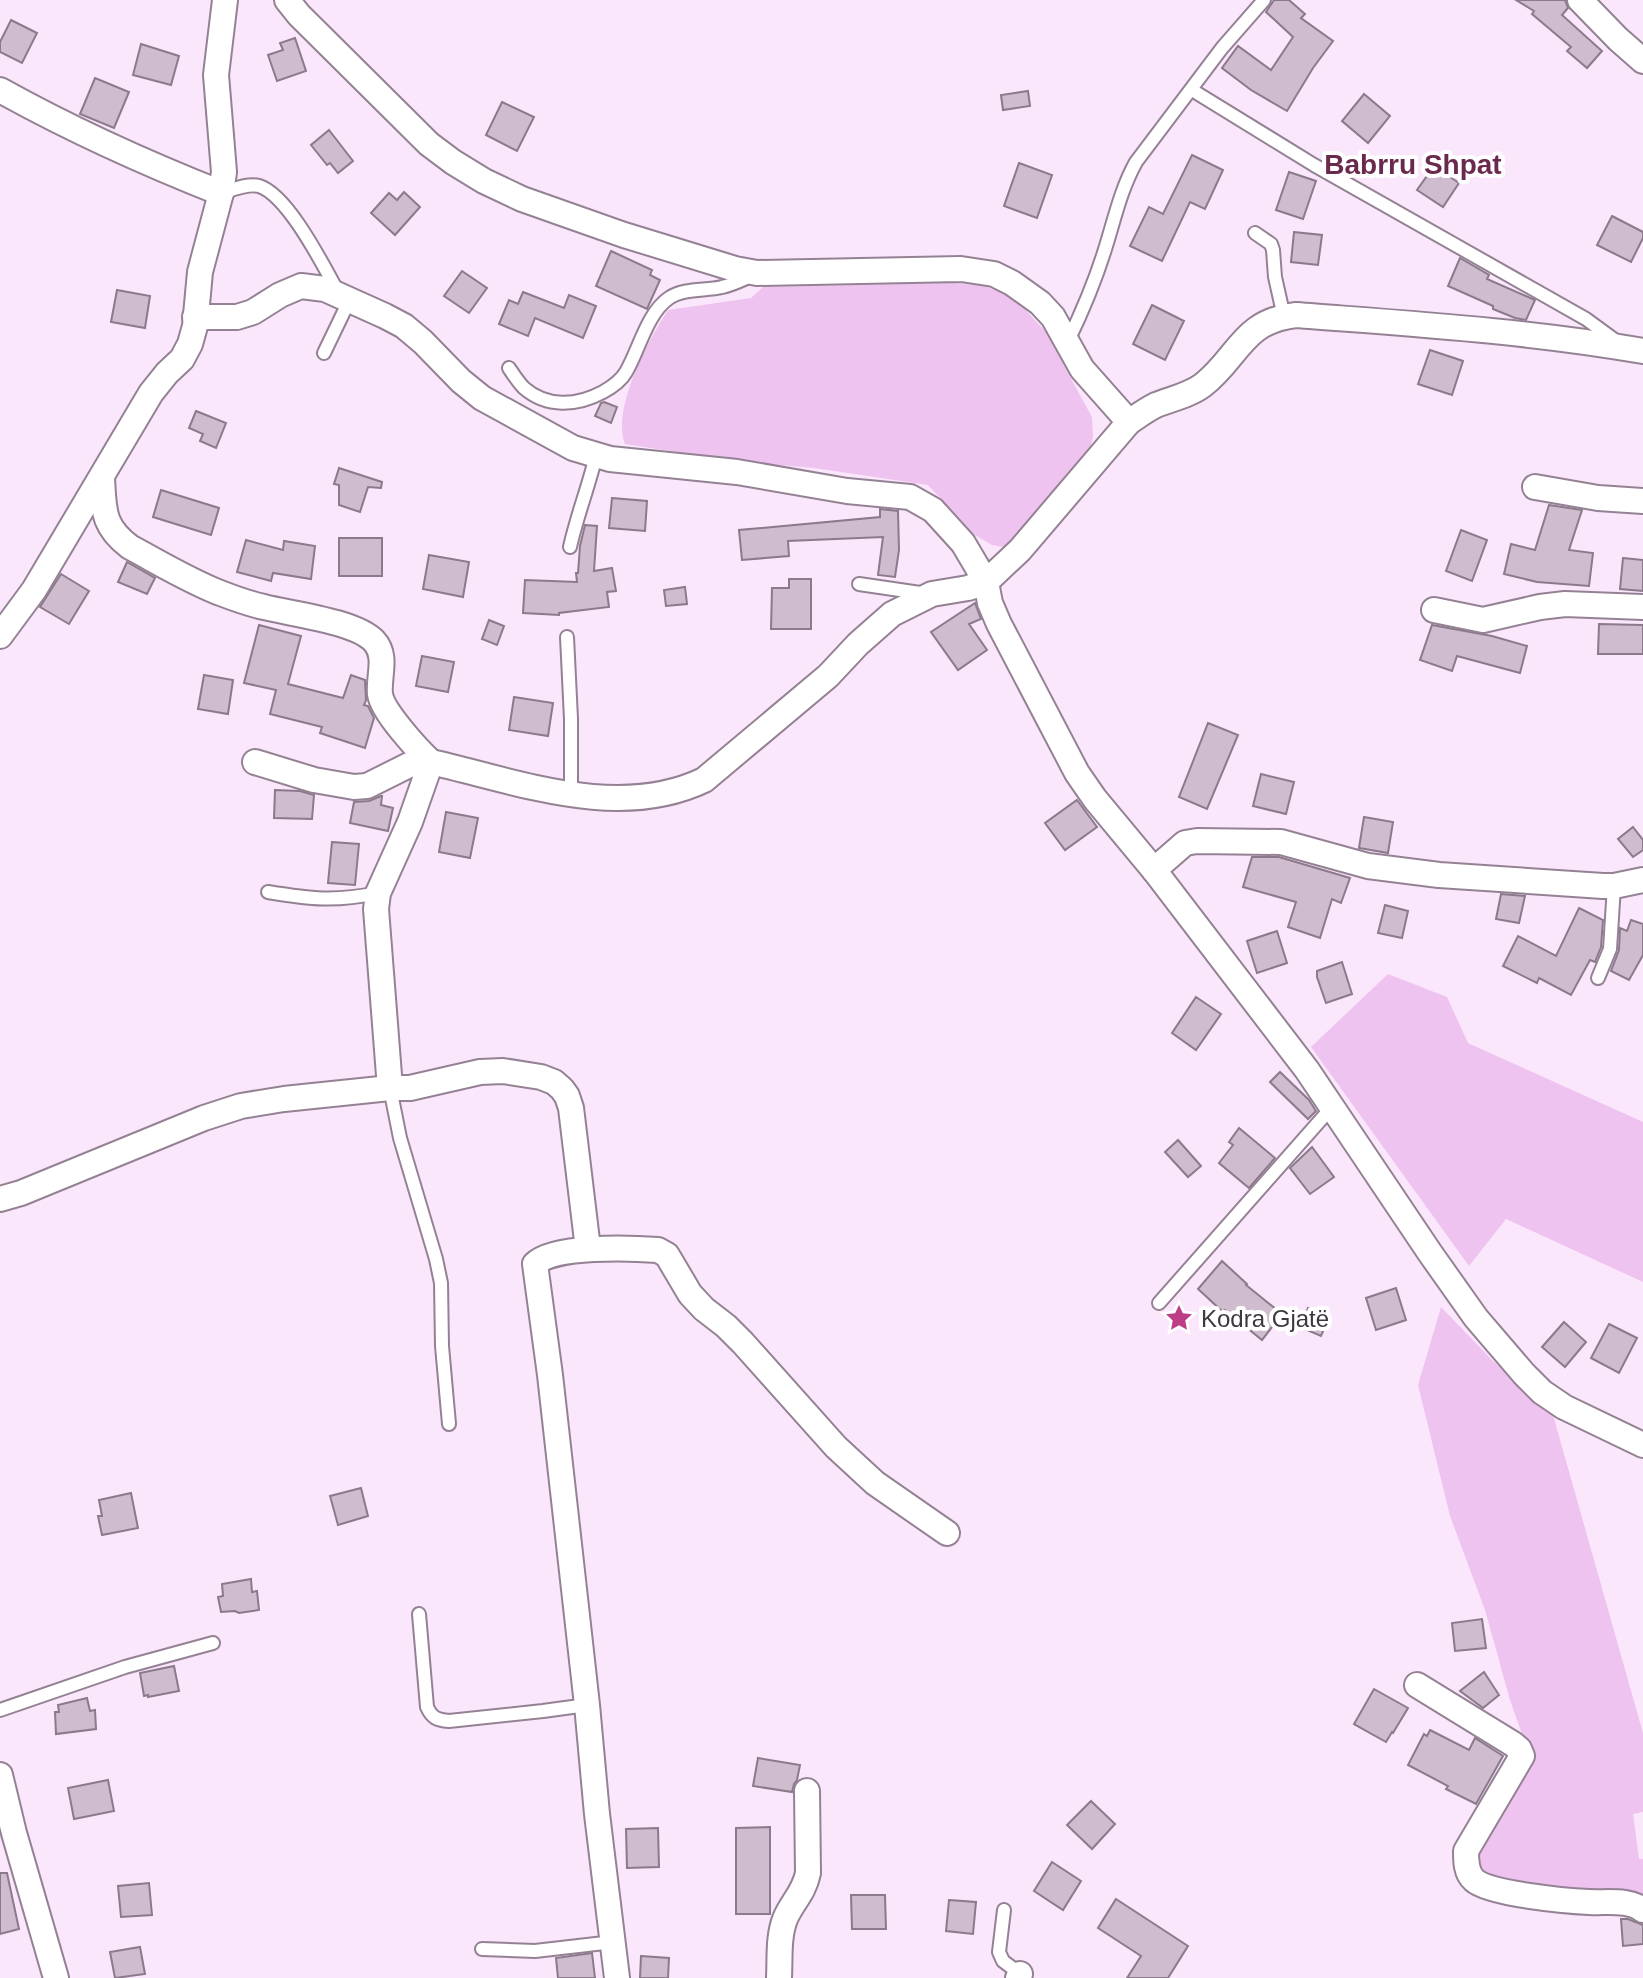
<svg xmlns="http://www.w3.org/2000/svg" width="1643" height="1978" font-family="Arial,sans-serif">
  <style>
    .green { fill: #efc3f0 }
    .building { fill: #cfbccf; stroke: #8b7a8b; stroke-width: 2 }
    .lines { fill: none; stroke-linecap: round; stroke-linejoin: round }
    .service-casing { stroke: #948294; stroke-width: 16 }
    .minor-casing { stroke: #948294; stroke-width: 28 }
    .service { stroke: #fff; stroke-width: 12 }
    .minor { stroke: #fff; stroke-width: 24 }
    .labels { text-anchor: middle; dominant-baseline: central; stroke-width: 8; stroke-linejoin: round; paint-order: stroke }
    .poi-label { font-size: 24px; fill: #3e373f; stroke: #fff; text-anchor: start }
    .quarter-label { font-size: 28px; font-weight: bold; fill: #6a2a4d; stroke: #fff }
  </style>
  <rect width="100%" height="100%" fill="#fae7fb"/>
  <!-- green -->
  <g class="green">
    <path d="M953 283 985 286 1002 293 1022 306 1045 331 1092 417 1093 436 1090 451 1013 542 1003 547 992 545 975 535 928 485 814 468 734 461 625 444C611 409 649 339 668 310L751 298 763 287Z"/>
    <polygon points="1388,974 1447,997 1468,1043 1643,1122 1643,1282 1506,1219 1469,1266 1311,1047"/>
    <polygon points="1441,1307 1493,1361 1553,1415 1643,1733 1643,1812 1633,1814 1639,1859 1643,1859 1643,1896 1544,1889 1481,1876 1476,1853 1530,1757 1510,1700 1485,1610 1450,1516 1418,1385"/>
  </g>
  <!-- building -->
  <g class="building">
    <polygon points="1274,0 1289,0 1305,14 1301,18 1333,41 1313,68 1287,111 1251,90 1222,68 1238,46 1271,70 1293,37 1266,12"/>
    <polygon points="1516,0 1565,0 1568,8 1562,15 1602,51 1587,68 1567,51 1571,47 1532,14 1534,11"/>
    <polygon points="11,20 37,33 22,63 0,52 0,42"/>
    <polygon points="295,38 306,71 277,81 268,55 283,50 280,43"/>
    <polygon points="141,44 179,56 171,85 133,75"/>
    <polygon points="95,78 129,92 114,128 80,114"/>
    <polygon points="1028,91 1030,106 1003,110 1001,95"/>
    <polygon points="1364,94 1390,116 1368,143 1342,121"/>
    <polygon points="502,102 534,117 517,151 486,135"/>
    <polygon points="329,130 353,161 338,173 330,163 327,165 311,145"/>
    <polygon points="1192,155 1223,170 1205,209 1190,202 1162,261 1130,246 1149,207 1163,214"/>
    <polygon points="1019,163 1052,175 1037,218 1004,206"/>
    <polygon points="1434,166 1459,183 1443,207 1417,190"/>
    <polygon points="1289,172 1316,181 1303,219 1276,210"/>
    <polygon points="404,192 420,207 395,235 371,213 389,193 397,200"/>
    <polygon points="1612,216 1643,232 1643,238 1631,262 1597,245"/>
    <polygon points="1294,232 1322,235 1318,265 1291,262"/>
    <polygon points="611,251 652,270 650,275 660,280 647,309 596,286"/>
    <polygon points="1460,258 1489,275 1487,279 1535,300 1526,320 1515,318 1493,309 1493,306 1448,286"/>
    <polygon points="462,271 487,288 469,313 444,296"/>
    <polygon points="117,290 150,296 145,328 111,322"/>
    <polygon points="523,292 564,308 569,295 596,306 583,338 535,318 528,336 499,324 509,300 518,304"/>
    <polygon points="1152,305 1184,321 1165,360 1133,344"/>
    <polygon points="1430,350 1463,361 1452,395 1418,384"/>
    <polygon points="604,402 617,407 611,423 595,416 601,403"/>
    <polygon points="196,411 226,423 216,448 200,441 203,434 189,428"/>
    <polygon points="339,468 382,482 381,488 368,487 360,512 339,505 339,485 334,484"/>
    <polygon points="161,490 219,508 211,535 153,517"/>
    <polygon points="612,498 647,501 645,531 609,528"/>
    <polygon points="1549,505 1582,510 1569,550 1593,553 1589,586 1537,582 1504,574 1511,544 1535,550"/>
    <polygon points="880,509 898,511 899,550 895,577 878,575 883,537 788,541 789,556 742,560 739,530 880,517"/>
    <polygon points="585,525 597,526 594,571 612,568 616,591 607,592 609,607 559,613 559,615 523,613 525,580 577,582 576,573 578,573 580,546"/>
    <polygon points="1461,530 1487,540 1472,581 1446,571"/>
    <rect x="339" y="538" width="43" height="38"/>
    <polygon points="246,540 283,550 284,541 315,546 311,579 273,573 271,581 237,572"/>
    <polygon points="429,555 469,562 463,597 423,589"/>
    <polygon points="1623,558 1643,560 1643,591 1620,589"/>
    <polygon points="127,562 155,578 147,594 118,582"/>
    <polygon points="61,574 89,591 69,624 40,607"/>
    <polygon points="789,579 811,579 811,629 771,629 772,588 789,588"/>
    <polygon points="685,587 687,604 666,606 664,590"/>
    <polygon points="975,603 981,619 969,624 987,650 958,670 931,632"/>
    <polygon points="489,620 504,626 497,645 482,639"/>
    <polygon points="1599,624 1643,625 1643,654 1598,654"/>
    <polygon points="259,625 301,636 288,684 343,698 351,675 365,680 366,700 364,705 368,706 374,718 365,748 320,733 322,727 270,714 276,690 244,683"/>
    <polygon points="1432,625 1492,636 1527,646 1520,673 1457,656 1452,671 1420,660"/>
    <polygon points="422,656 454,662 448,692 416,686"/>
    <polygon points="204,675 233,680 228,714 198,709"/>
    <polygon points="514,697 553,703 548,736 509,730"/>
    <polygon points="1208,723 1238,735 1207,809 1179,797"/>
    <polygon points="1261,774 1294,782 1286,814 1253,806"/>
    <polygon points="275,790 300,791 314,795 312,819 274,818"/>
    <polygon points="381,796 382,796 381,805 393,808 388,831 350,823 354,802 369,801"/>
    <polygon points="1077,800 1097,827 1065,850 1045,823"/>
    <polygon points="446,812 478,818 470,858 439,852"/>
    <polygon points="1364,817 1393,822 1388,853 1359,848"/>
    <polygon points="1633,827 1643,840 1643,850 1633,857 1618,839"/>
    <polygon points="332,842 359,844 355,885 328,883"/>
    <polygon points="1252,857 1279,857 1350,878 1341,903 1332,899 1320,938 1288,927 1296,902 1243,887"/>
    <polygon points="1501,894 1525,896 1519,923 1496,919"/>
    <polygon points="1385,905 1408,911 1402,938 1378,933"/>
    <polygon points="1579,908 1603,920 1601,947 1595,962 1590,960 1571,995 1539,978 1537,983 1503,966 1518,936 1556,956"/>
    <polygon points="1631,920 1643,924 1643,955 1629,980 1611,971 1619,950 1620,928 1627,931"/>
    <polygon points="1277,931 1287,963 1257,973 1247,941"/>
    <polygon points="1342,962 1352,994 1326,1003 1317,977 1317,971"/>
    <polygon points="1196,997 1221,1014 1196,1050 1172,1033"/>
    <polygon points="1280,1072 1309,1100 1316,1111 1308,1119 1270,1082"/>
    <polygon points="1239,1128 1275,1158 1249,1188 1219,1163 1233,1145 1229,1142"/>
    <polygon points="1178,1140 1201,1166 1188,1177 1165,1152"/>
    <polygon points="1312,1147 1334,1177 1310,1194 1290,1168"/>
    <polygon points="1222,1261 1247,1284 1246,1285 1282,1314 1262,1340 1225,1310 1223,1312 1198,1289"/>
    <polygon points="1396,1288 1406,1320 1376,1330 1366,1298"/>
    <polygon points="1308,1308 1329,1317 1321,1336 1300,1327"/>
    <polygon points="1564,1322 1586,1342 1565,1367 1542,1347"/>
    <polygon points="1609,1324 1637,1338 1619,1373 1591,1358"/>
    <polygon points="361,1488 368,1516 338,1525 330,1496"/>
    <polygon points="131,1493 138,1528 102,1535 98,1516 102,1516 99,1500"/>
    <polygon points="251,1579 252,1592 257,1591 259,1610 239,1613 235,1611 221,1612 218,1597 223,1596 222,1584"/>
    <polygon points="1482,1619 1486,1648 1455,1651 1452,1623"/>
    <polygon points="174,1666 179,1691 148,1697 148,1695 144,1696 140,1673"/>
    <polygon points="1484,1672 1499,1695 1483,1708 1460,1691"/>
    <polygon points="1374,1689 1408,1708 1393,1733 1392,1732 1386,1742 1354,1724"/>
    <polygon points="87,1698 90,1711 95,1710 96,1729 56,1734 55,1712 59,1712 58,1705"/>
    <polygon points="1430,1730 1469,1750 1475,1738 1503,1756 1476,1804 1446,1789 1448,1786 1408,1765 1424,1734 1427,1736"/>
    <polygon points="758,1758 800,1765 797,1780 794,1784 792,1792 753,1786"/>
    <polygon points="108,1780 114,1811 74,1819 68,1788"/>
    <polygon points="1091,1801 1115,1824 1092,1849 1067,1825"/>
    <polygon points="770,1827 770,1914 736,1914 736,1828"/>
    <polygon points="658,1828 659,1867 627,1868 626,1829"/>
    <polygon points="1052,1862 1081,1881 1063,1910 1034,1891"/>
    <polygon points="0,1873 7,1873 19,1929 0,1934"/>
    <polygon points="149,1883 152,1915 121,1917 118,1886"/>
    <polygon points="851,1895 885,1895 886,1929 852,1929"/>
    <polygon points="1116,1899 1188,1946 1168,1978 1127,1978 1141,1956 1098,1928"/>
    <polygon points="949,1900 976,1902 973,1934 946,1931"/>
    <polygon points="1621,1919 1628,1919 1643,1925 1643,1944 1623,1946"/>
    <polygon points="140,1947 145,1974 115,1978 110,1952"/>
    <polygon points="592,1953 595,1978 558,1978 556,1958"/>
    <polygon points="641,1956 669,1958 668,1978 640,1978"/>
  </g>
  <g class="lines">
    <!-- service casing -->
    <g class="service-casing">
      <g id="service">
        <polyline points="1192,90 1314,165 1586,319 1616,341"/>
        <path d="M221 193C232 190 247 183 259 186 288 195 323 265 338 292"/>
        <polyline points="1255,233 1271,244 1273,250 1275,277 1284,317"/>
        <path d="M1068 341C1083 310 1096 279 1106 246 1115 217 1121 189 1136 162L1222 48 1264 0"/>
        <polyline points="324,353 350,299"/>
        <path d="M509 368C513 374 518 382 524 388 547 408 577 406 603 392 612 387 621 381 626 372 639 350 647 313 669 298 684 288 705 291 722 287 732 285 742 280 751 276"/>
        <path d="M570 547C577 515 589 486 596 455"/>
        <polyline points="859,584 927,594"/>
        <polyline points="567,637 571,719 571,794"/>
        <path d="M268 892C311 899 334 902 378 893"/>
        <polyline points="1598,978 1610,949 1614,886"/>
        <polyline points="390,1088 400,1138 436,1259 441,1283 442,1346 449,1424"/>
        <polyline points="1159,1303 1332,1107"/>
        <path d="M419 1614 427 1707C432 1718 437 1720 449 1721L543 1711 587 1705"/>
        <polyline points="0,1710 125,1667 213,1643"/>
        <polyline points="1004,1910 999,1952 1003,1961 1023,1976"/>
        <polyline points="482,1949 535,1951 613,1942"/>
      </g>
    </g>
    <!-- minor casing -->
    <g class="minor-casing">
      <g id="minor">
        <polyline points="287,0 299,15 429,144 453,162 484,181 522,199 624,235 735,269 757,273 961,269 994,274 1012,283 1040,303 1053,317 1082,369 1129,422"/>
        <polyline points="1580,0 1618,39 1643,61"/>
        <path d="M0 90C72 130 145 163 221 193"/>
        <polyline points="195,317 237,317 253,312 280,295 301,286 325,289 385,316 404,326 423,342 461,381 482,398 573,448 610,459 737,472 847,491 910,497 933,510 963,543 986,582 990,603 999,624 1077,773 1095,799 1154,870 1307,1070 1430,1253 1476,1318 1524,1374 1542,1392 1564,1407 1643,1445"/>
        <path d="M102 478C104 510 102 526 130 547 160 563 191 582 223 594 236 599 250 604 264 607 291 614 355 621 374 641 388 656 378 677 380 694 382 711 418 750 431 762 519 782 618 821 704 780L828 676 858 644 892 614 932 594 968 588 986 582 1020 550 1129 422C1138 416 1146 410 1156 405 1171 399 1190 395 1203 385 1239 357 1242 321 1296 315 1412 324 1529 331 1643 351"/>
        <polyline points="1535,487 1598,498 1643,501"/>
        <polyline points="1434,610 1483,620 1540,607 1565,604 1643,607"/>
        <polyline points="0,636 34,590 151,393 167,373 182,359 190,344 195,326 200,272 221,193 224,172 216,75 225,0"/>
        <polyline points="255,762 314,780 354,787 367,786 409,765 431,762 410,822 378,893 376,909 390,1088"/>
        <polyline points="1154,870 1185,843 1197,841 1281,842 1368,866 1439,875 1603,886 1614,886 1643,880"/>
        <polyline points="0,1199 21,1193 204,1118 241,1106 284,1099 390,1088 410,1088 480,1072 503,1071 541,1077 554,1082 562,1089 567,1096 571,1108 588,1249"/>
        <path d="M1417 1685 1513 1744 1519 1749 1522 1756 1466 1851C1466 1861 1466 1873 1474 1880 1489 1894 1567 1901 1589 1902 1607 1903 1629 1899 1643 1910"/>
        <polyline points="0,1775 14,1833 56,1978"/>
        <path d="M617 1978 597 1814 587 1705 550 1375 535 1264C553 1245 631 1248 658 1250L667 1255 690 1294 704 1309 726 1326 743 1343 836 1447 875 1483 947 1533"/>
        <path d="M779 1978C780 1959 778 1937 785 1919 792 1902 804 1893 808 1873L807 1791"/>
        <polyline points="1018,1978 1020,1974"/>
      </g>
    </g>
    <!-- service -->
    <use href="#service" class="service"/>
    <!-- minor -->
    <use href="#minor" class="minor"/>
  </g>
  <!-- icons -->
  <defs>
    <g id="sight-bare" transform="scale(2.16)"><path d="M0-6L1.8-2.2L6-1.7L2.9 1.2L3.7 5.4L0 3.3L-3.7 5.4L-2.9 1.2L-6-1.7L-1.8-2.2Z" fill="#bd3d87" stroke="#fff" stroke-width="2.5" paint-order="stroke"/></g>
  </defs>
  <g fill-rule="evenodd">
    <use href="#sight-bare" x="1179" y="1318"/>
  </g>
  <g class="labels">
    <!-- poi labels -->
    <g class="poi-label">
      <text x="1201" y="1318">Kodra Gjatë</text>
    </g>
    <!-- quarter labels -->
    <g class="quarter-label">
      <text x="1413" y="164">Babrru Shpat</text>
    </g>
  </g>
</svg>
